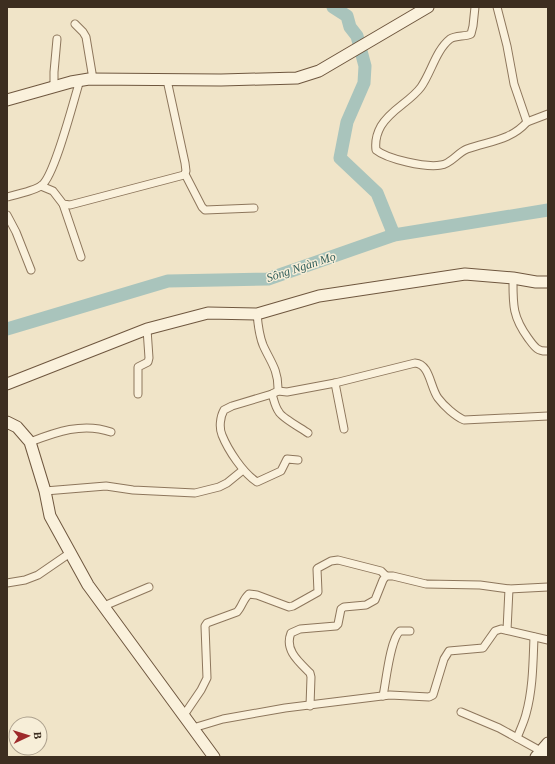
<svg xmlns="http://www.w3.org/2000/svg" width="555" height="764" font-family="Georgia,serif">
  <style>
    .lines { fill: none; stroke-linecap: round; stroke-linejoin: round }
    .river { stroke: #a9c4bc; stroke-width: 13 }
    .street-casing { stroke: #8d765c; stroke-width: 9 }
    .secondary-casing { stroke: #6f573f; stroke-width: 13 }
    .street { stroke: #faf1dc; stroke-width: 7 }
    .secondary { stroke: #faf1dc; stroke-width: 11 }
    .labels { text-anchor: middle; dominant-baseline: central; stroke-width: 3; stroke-linejoin: round; paint-order: stroke }
    .water-label { font-size: 12px; font-style: italic; fill: #2f5d5a; stroke: #f7eed8 }
  </style>
  <rect width="100%" height="100%" fill="#f0e4c8"/>
  <g class="lines">
    <!-- river -->
    <g class="river">
      <polyline points="333,7 347,16 350,27 357,36 365,66 364,83 347,122 340,158 377,193 394,235"/>
      <polyline points="7,329 168,281 268,279 394,235 548,210"/>
    </g>
    <!-- street casing -->
    <g class="street-casing">
      <g id="street">
        <path d="M475 7 473 26 471 34C465 37 456 35 450 39 436 50 431 73 421 87 410 102 391 109 381 126 377 133 375 142 376 150 387 159 426 168 441 165 451 164 457 153 467 149 489 141 510 141 527 122"/>
        <polyline points="497,7 507,46 514,84 527,122 548,114"/>
        <polyline points="75,24 83,32 86,37 93,79"/>
        <polyline points="54,86 54,72 57,39"/>
        <polyline points="185,174 202,207 205,210 254,208"/>
        <polyline points="41,186 53,191 63,204 70,205 184,175 186,171 185,163 167,80"/>
        <path d="M7 197C15 195 37 190 42 185 55 175 74 99 80 80"/>
        <polyline points="63,204 81,257"/>
        <polyline points="7,215 16,232 31,270"/>
        <path d="M513 278C513 304 512 316 528 338 534 346 537 352 548 351"/>
        <path d="M257 314C258 325 259 335 263 345 270 361 278 369 278 388V391L272 394 232 406 224 410C220 417 219 428 222 435 228 450 243 473 257 482L281 471 287 459 298 460"/>
        <polyline points="335,383 344,429"/>
        <path d="M278 391 287 392 335 383 415 363C430 364 430 387 438 398 444 406 455 416 464 420L548 416"/>
        <polyline points="138,394 138,367 148,362 149,358 147,329"/>
        <path d="M272 394C274 400 275 407 279 412 282 418 301 428 308 433"/>
        <path d="M30 442C56 432 83 422 111 432"/>
        <polyline points="45,491 106,486 133,490 195,493 219,487 227,483 243,470"/>
        <polyline points="7,583 25,580 38,575 70,553"/>
        <polyline points="104,606 149,587"/>
        <polyline points="507,630 509,589"/>
        <path d="M383 696C386 682 390 639 400 631H410"/>
        <path d="M310 706 311 677 310 673C299 662 284 650 291 633L300 629 336 626 338 624 341 609 344 607 366 605 375 600 383 580 386 576H393L426 584 480 585 509 589 548 587"/>
        <polyline points="461,712 499,728 548,755"/>
        <path d="M184 715 201 690 207 678 205 626 207 623 237 612C242 607 243 599 249 594L257 595 289 607 293 606 318 592 317 569 318 568 331 561 338 560 381 571 386 576"/>
        <polyline points="193,728 223,719 285,708 390,695 429,697 433,695 444,659 449,651 483,648 495,631 501,629 548,640"/>
        <path d="M517 738C520 730 524 722 526 714 533 689 533 662 534 637"/>
      </g>
    </g>
    <!-- secondary casing -->
    <g class="secondary-casing">
      <g id="secondary">
        <polyline points="7,100 71,82 89,79 221,80 297,78 319,71 428,7"/>
        <polyline points="7,384 147,329 208,313 257,314 319,296 465,274 513,278 536,282 548,282"/>
        <polyline points="7,422 17,427 30,442 45,491 50,516 88,585 214,757"/>
        <polyline points="536,757 548,743"/>
      </g>
    </g>
    <!-- street -->
    <use href="#street" class="street"/>
    <!-- secondary -->
    <use href="#secondary" class="secondary"/>
  </g>
  <g class="labels">
    <!-- water labels -->
    <g class="water-label">
      <text transform="translate(301 267) rotate(-18)">Sông Ngàn Mọ</text>
    </g>
  </g>
  <!-- border -->
  <rect width="555" height="764" fill="none" stroke="#3d2e20" stroke-width="16"/>
  <!-- north arrow -->
  <g transform="translate(28 736) rotate(86)"><circle r="19" fill="#f7eed8" stroke="#ada18e"/>
  <path d="M0-3L7 15L0 10L-7 15Z" fill="#9e2a2b"/>
  <text y="-6" font-size="11" font-weight="bold" text-anchor="middle" fill="#3d2e20">B</text>
  </g>
</svg>
